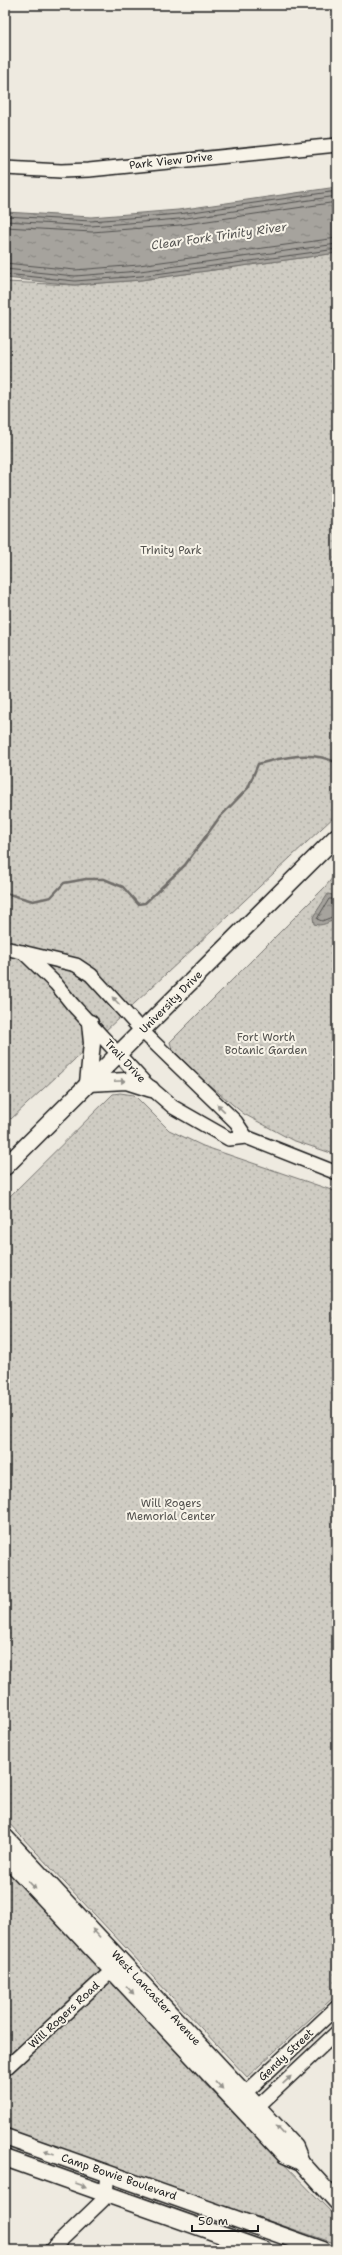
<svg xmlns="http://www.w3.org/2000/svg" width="342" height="2255" font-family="'Shantell Sans',sans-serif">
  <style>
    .green { fill: url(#green-dots); stroke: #767470 }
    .water { fill: url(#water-ripples); stroke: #6f6d69 }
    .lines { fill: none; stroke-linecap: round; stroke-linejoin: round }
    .shore { stroke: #535250; stroke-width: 1 }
    .stream { stroke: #6f6d69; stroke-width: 2.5 }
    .minor-casing { stroke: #1c1c1c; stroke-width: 16 }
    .major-casing { stroke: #1c1c1c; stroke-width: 19 }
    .minor { stroke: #f7f3e8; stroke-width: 13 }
    .major { stroke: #f7f3e8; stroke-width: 16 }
    .oneway { fill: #94928c }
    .labels { text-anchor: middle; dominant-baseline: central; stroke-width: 4; stroke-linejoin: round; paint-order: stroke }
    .street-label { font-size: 11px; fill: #1c1c1c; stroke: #f7f3e8 }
    .park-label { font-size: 11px; fill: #52514e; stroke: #f7f3e8 }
    .water-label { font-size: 12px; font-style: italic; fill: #535250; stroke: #f7f3e8 }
  </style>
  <defs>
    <pattern id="green-dots" width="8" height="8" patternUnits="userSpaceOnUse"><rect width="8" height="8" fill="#cfccc3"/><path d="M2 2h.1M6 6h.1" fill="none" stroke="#b1afa7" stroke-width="1.8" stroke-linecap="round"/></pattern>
    <pattern id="water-ripples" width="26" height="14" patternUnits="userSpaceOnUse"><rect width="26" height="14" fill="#a6a39d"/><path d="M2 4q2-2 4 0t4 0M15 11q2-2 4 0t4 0" fill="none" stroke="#86847f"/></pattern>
  </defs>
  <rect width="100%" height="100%" fill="#eeeae0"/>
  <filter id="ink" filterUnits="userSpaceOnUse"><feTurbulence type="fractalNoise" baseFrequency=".025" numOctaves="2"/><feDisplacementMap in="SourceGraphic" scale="8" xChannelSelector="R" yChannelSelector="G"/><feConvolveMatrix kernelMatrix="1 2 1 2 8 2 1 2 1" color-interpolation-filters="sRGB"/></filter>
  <g filter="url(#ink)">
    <!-- green -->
    <g class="green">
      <polygon points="337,253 337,814 11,1119 5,1115 5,282 75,285 141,280"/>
      <polygon points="337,872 337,1155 292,1140 244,1114 202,1079 172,1049 170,1042 325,887"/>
      <polygon points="120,1093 134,1095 169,1130 203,1146 337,1192 337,1994 247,2077 5,1819 5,1201 113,1094"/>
      <polygon points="5,1865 199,2071 202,2081 337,2218 337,2244 5,2131"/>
    </g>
    <!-- water -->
    <g class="water">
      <polygon points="337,187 337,253 141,280 75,285 5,278 5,212 91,217 178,210"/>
      <path d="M328 894 337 896V918C329 922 322 927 314 924L313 917Z"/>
    </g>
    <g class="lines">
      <!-- shore -->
      <g class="shore">
        <polyline points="5,216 91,221 179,214 337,191"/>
        <polyline points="5,221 91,226 179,219 337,196"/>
        <polyline points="5,227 92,232 180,225 337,202"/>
        <polyline points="5,263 75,270 139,265 337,238"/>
        <polyline points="5,269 75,276 140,271 337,244"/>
        <polyline points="5,274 75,281 141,276 337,249"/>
        <polyline points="337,899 329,899 317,919 322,921 337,915"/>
      </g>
      <!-- stream -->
      <path class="stream" d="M5 893 33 901 51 897 64 883 86 879H104L123 887 138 904 145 903 185 865 219 818 248 788 258 764C284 757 312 750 337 763"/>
      <!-- minor casing -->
      <g class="minor-casing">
        <g id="minor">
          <polyline points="5,168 61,171 89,170 337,145"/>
          <polyline points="5,948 76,965 91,975 142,1031 236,1122 246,1137"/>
          <polyline points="23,952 56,984 72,1004 144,1082 173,1107 229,1139 246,1137 337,1173"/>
          <polyline points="5,2069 118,1965"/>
          <polyline points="238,2100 337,2007"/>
          <polyline points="251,2113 337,2032"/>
          <polyline points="51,2250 103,2200 106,2194 108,2173"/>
        </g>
      </g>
      <!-- major casing -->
      <g class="major-casing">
        <g id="major">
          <polyline points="88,1083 126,1081 151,1089"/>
          <polyline points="88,1083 92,1043 90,1023"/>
          <polyline points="5,1167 337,836"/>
          <polyline points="5,1837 295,2147 301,2162"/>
          <polyline points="5,1856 285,2155 301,2162 337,2202"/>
          <polyline points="5,2137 323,2250"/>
          <polyline points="5,2158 264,2250"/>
        </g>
      </g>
      <!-- minor -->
      <use href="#minor" class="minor"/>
      <!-- major -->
      <use href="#major" class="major"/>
    </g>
    <!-- one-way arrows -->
    <defs><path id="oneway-solid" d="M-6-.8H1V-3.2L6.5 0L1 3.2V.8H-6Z"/></defs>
    <g class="oneway">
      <use href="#oneway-solid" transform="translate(116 1001) rotate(-134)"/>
      <use href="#oneway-solid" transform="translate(120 1081) rotate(-3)"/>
      <use href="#oneway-solid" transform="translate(221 1108) rotate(-136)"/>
      <use href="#oneway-solid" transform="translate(32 1885) rotate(47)"/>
      <use href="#oneway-solid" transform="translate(96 1933) rotate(-133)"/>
      <use href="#oneway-solid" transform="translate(130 1990) rotate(47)"/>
      <use href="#oneway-solid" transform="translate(287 2080) rotate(-43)"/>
      <use href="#oneway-solid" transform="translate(219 2085) rotate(47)"/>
      <use href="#oneway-solid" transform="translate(280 2130) rotate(-133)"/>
      <use href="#oneway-solid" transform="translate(49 2152) rotate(-161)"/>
      <use href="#oneway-solid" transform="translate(81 2185) rotate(20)"/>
    </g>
  </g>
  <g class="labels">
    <!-- street labels -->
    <g class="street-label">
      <text transform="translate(171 161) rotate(-6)">Park View Drive</text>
      <text transform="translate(171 1002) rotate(-45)">University Drive</text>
      <text transform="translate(125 1061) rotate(47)">Trail Drive</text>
      <text transform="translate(156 1998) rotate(47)">West Lancaster Avenue</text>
      <text transform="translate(64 2015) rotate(-43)">Will Rogers Road</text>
      <text transform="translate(286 2055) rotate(-43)">Gendy Street</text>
      <text transform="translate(119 2177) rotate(19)">Camp Bowie Boulevard</text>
    </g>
    <!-- park labels -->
    <g class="park-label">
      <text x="171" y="550">Trinity Park</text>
      <text x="266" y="1037">Fort Worth<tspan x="266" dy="13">Botanic Garden</tspan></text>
      <text x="171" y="1503">Will Rogers<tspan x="171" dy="13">Memorial Center</tspan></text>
    </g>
    <!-- water labels -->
    <g class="water-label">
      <text transform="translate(219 236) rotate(-8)">Clear Fork Trinity River</text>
    </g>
  </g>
  <!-- margin -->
  <rect width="342" height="2255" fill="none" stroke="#f7f3e8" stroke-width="20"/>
  <rect x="10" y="10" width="322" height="2235" fill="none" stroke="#1c1c1c" stroke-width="1.5" filter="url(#ink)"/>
  <!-- scale -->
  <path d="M192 2225v6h66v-6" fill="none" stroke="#1c1c1c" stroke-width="2"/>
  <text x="198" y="2225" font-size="12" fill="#1c1c1c" stroke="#f7f3e8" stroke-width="3" paint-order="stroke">50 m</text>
</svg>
